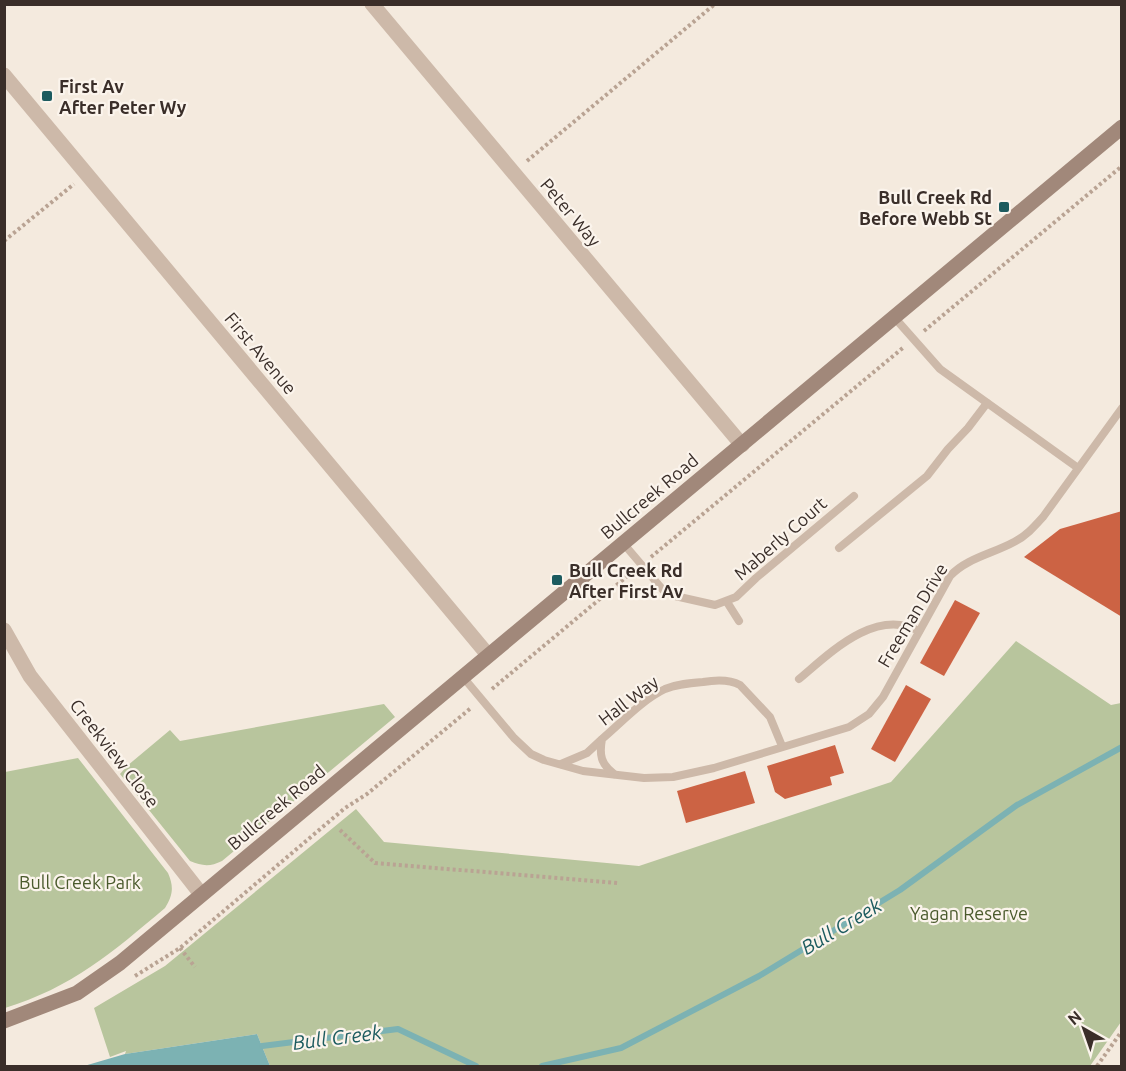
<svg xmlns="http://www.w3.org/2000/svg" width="1126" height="1071" font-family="Ubuntu,sans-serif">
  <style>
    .green { fill: #b8c59d }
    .water { fill: #7cb2b3 }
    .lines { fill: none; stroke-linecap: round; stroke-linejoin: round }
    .stream { stroke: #7cb2b3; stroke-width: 6 }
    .building { fill: #cc6344 }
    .path { stroke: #b9a393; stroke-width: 4; stroke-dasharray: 3 3; stroke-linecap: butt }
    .lane { stroke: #cdb9a9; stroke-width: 8 }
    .street { stroke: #cdb9a9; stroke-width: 15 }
    .secondary { stroke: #a1887a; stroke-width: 15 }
    .poi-dot { fill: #1c5b5f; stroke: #fbf4ec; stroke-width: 2 }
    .labels { text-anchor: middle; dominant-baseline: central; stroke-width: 4.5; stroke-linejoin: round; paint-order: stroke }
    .poi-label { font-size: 18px; font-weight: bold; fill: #3a2e29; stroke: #fbf4ec; text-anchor: start }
    .street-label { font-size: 18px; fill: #3a2e29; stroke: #fbf4ec }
    .park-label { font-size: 18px; fill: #4a5a2c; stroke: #fbf4ec }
    .water-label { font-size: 20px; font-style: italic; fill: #1c5b5f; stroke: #fbf4ec }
  </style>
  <rect width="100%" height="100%" fill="#f4eade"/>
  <!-- green -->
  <g class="green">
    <polygon points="1016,641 1111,705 1121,703 1121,1022 1090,1066 270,1066 257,1034 125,1054 126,1051 110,1057 94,1008 165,966 356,809 384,842 639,866 891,782"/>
    <path d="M384 704 395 717 222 861C210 867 202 866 190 861L120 774 127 766 170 730 180 741Z"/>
    <path d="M78 758 168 873C174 887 173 895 165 908 113 952 71 988 5 1008V772Z"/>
  </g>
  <!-- water -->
  <polygon class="water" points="257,1034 270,1066 84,1066 125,1054"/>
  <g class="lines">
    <!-- stream -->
    <g class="stream">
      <polyline points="262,1046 398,1029 476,1066"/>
      <polyline points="542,1066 621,1048 759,976 900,890 1017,805 1122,747"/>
    </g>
  </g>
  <!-- building -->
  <g class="building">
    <polygon points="1122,511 1122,617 1024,557 1060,529"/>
    <polygon points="955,600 980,613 944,676 920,663"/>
    <polygon points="906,685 931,699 895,762 871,749"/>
    <polygon points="835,745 844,773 830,777 832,785 785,799 775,792 767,766"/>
    <polygon points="745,771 755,803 686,823 677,791"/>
  </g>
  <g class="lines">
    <!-- path -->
    <g class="path">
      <polyline points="527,161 715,4"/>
      <polyline points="4,241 74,184"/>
      <polyline points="924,331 1122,166"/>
      <polyline points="651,557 904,347"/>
      <polyline points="492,689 631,573"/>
      <polyline points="340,830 375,863 618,883"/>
      <polyline points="180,948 195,967"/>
      <polyline points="135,976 180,948 345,808 367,794 471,708"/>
      <polyline points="1097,1066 1122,1031"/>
    </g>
    <!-- lane -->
    <g class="lane">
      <polyline points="894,317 940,369 1078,468"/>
      <polyline points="623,543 663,590 675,596 715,605 736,597 756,578 854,496"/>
      <polyline points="839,548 927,476 948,449 968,428 987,403"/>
      <polyline points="727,602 739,621"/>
      <path d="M463 677 514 738 531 754 544 760 583 771 644 778 673 777 714 768 849 727 869 714 883 697 950 576C967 558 992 554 1014 542 1026 536 1034 527 1043 517L1122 408"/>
      <path d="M799 679C829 654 875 607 919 631"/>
      <polyline points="561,764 587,753 601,740"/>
      <path d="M614 774C601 764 599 755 602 739 621 723 642 700 665 689 677 684 690 683 703 682 714 680 729 679 740 685L770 717 782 746"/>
    </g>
    <!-- street -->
    <g class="street">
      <polyline points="372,4 742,445"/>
      <polyline points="4,75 488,655"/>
      <polyline points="4,630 30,676 201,894"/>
    </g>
    <!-- secondary -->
    <polyline class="secondary" points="4,1021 77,993 120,963 1122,127"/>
  </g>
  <!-- markers -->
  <g class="poi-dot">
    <rect x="41" y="90" width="12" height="12" rx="3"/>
    <rect x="998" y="201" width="12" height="12" rx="3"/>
    <rect x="551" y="574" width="12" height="12" rx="3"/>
  </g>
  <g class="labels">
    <!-- poi labels -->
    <g class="poi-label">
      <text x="59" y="86">First Av<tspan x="59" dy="21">After Peter Wy</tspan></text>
      <text x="992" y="197" text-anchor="end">Bull Creek Rd<tspan x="992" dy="21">Before Webb St</tspan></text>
      <text x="569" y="570">Bull Creek Rd<tspan x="569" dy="21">After First Av</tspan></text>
    </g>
    <!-- street labels -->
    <g class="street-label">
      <text transform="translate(571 212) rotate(50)">Peter Way</text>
      <text transform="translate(261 353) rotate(50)">First Avenue</text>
      <text transform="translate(649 496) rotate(-40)">Bullcreek Road</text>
      <text transform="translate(780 538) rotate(-41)">Maberly Court</text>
      <text transform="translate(912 615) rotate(-59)">Freeman Drive</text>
      <text transform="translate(628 700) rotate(-37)">Hall Way</text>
      <text transform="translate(115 753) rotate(52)">Creekview Close</text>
      <text transform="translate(276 807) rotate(-40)">Bullcreek Road</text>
    </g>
    <!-- park labels -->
    <g class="park-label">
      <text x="80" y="882">Bull Creek Park</text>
      <text x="969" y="913">Yagan Reserve</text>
    </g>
    <!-- water labels -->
    <g class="water-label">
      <text transform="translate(841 926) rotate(-31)">Bull Creek</text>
      <text transform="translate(337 1037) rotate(-7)">Bull Creek</text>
    </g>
  </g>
  <!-- border -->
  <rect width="1126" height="1071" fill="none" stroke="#3a2e29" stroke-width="12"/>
  <!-- north arrow -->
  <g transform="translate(1084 1029) rotate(320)" stroke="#fbf4ec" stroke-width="4.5" paint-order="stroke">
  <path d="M0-4.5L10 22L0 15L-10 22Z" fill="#3a2e29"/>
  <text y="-9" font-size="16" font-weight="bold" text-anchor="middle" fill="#3a2e29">N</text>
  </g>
</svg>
